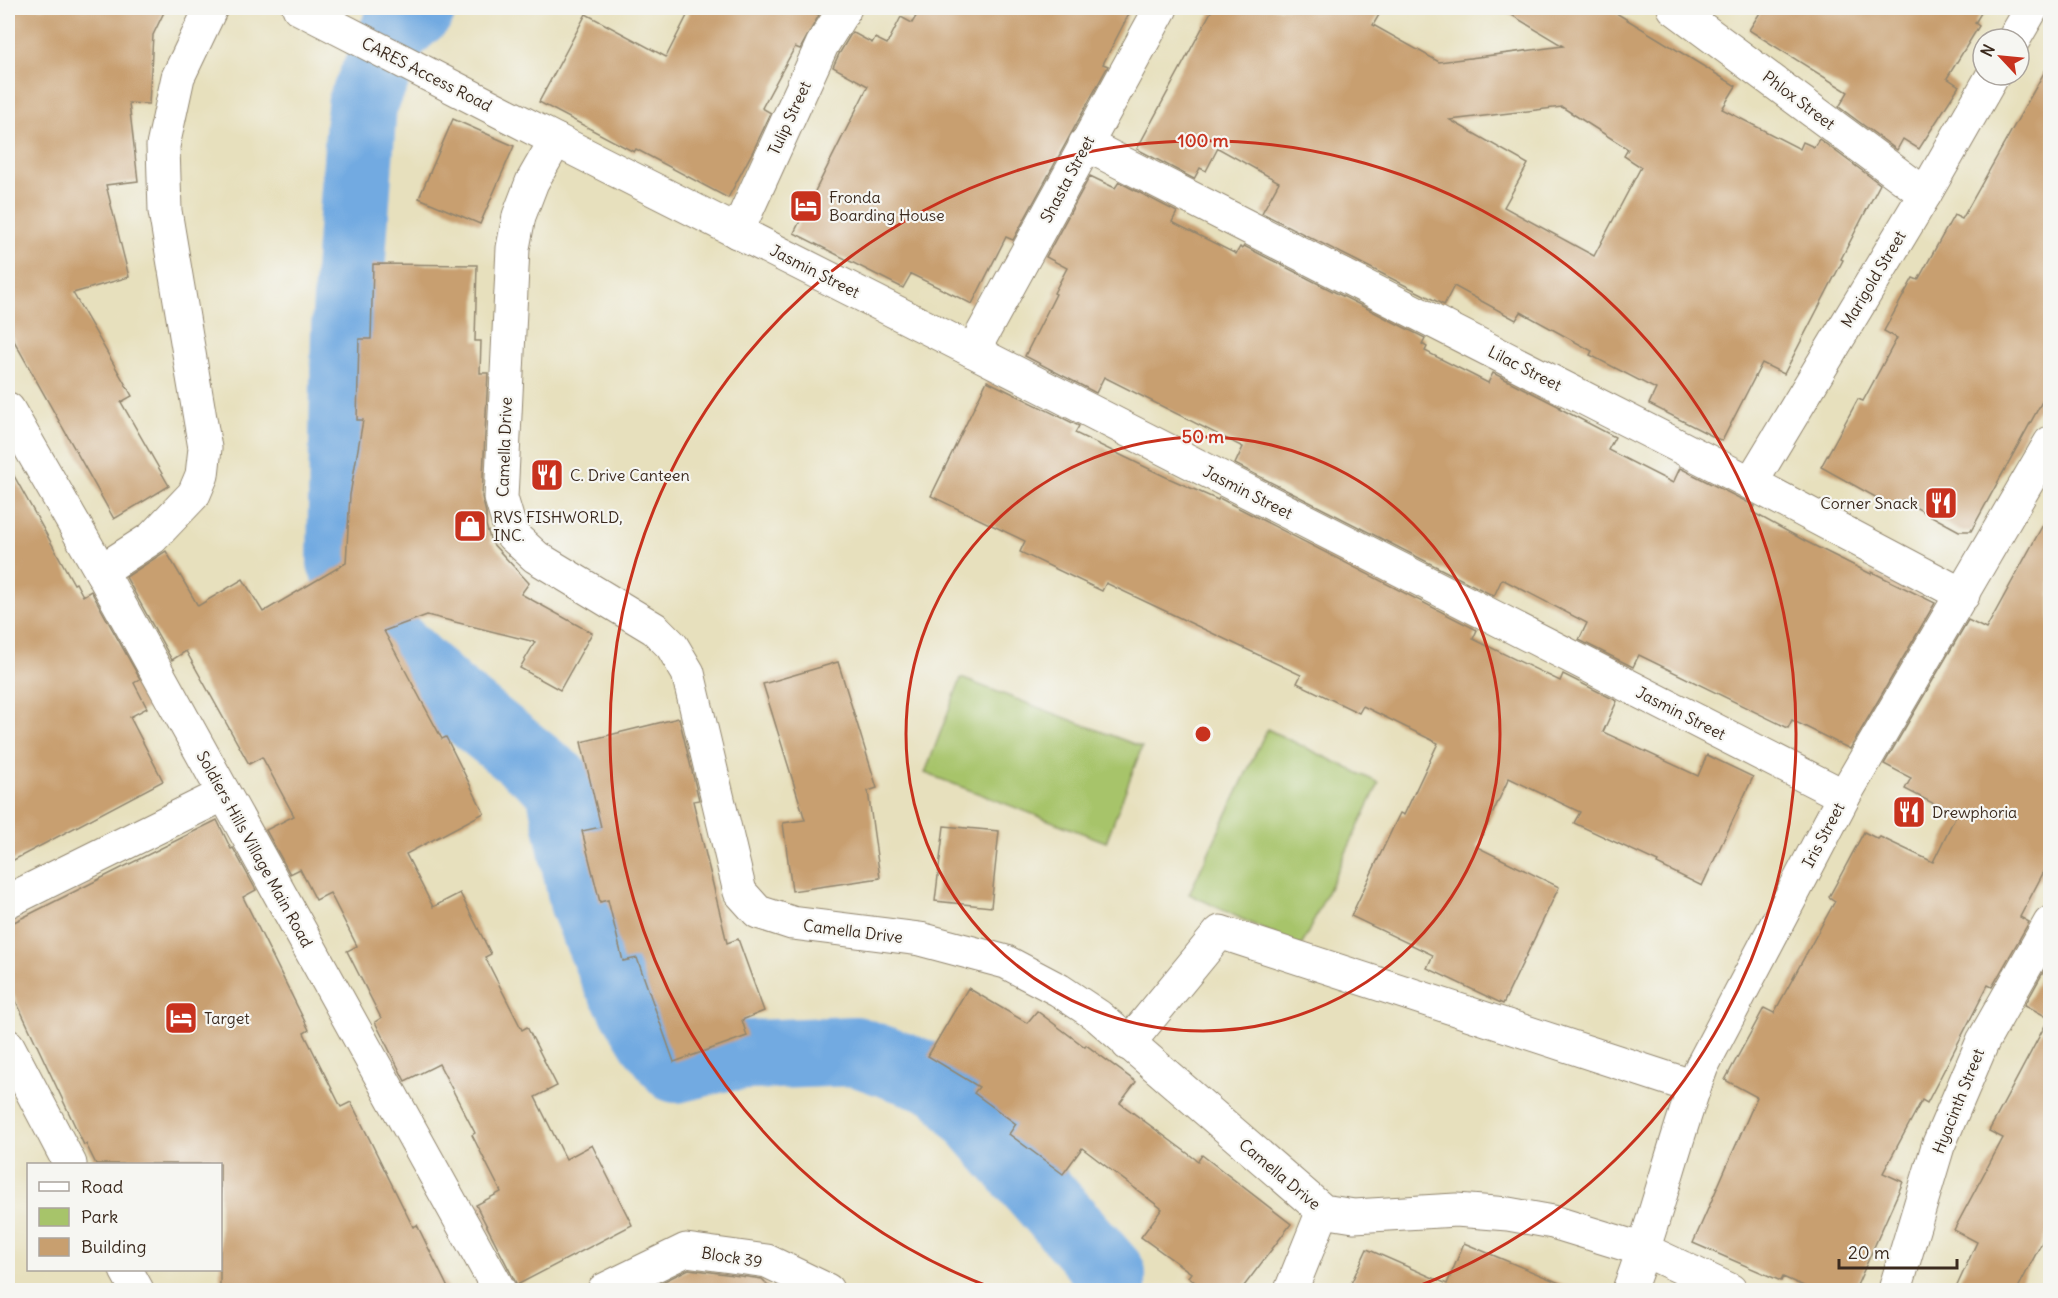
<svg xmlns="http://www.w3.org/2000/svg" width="2058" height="1298" font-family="Delius,sans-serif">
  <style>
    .green { fill: #a7c46a; stroke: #717744; stroke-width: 1.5 }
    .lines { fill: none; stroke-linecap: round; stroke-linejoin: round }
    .river { stroke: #72aae1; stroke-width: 70 }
    .building { fill: #c89f6f; fill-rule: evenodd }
    .minor-casing { stroke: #91856e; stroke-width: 35 }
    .minor { stroke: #fff; stroke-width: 33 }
    .ring { fill: none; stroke: #c8321e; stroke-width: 3 }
    .labels { text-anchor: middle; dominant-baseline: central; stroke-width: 4.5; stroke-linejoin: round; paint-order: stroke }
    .street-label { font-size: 16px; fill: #3b2a1e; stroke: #f6f6f2 }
    .poi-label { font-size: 16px; fill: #3b2a1e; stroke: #f6f6f2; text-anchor: start }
    .centre { fill: #c8321e; stroke: #f6f6f2; stroke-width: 3 }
    .ring-label { font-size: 18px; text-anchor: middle; font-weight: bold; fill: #c8321e; stroke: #f6f6f2; stroke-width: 4.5; stroke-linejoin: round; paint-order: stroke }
  </style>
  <rect width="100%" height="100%" fill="#f6f6f2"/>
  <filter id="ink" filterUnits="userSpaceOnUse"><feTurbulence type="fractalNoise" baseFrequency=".0167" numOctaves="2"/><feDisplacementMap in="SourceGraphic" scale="12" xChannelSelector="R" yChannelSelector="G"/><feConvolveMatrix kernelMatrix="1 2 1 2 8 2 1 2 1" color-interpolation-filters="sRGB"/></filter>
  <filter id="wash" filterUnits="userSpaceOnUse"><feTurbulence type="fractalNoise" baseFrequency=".008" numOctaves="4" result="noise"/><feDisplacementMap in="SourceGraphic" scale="24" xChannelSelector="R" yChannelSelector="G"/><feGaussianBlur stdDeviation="1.35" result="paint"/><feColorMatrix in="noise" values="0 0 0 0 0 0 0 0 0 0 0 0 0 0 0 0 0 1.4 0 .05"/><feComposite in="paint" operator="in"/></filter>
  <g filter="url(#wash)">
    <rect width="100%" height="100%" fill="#e7e0bd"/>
    <!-- green -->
    <g class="green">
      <polygon points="961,678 1142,747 1106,842 925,773"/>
      <polygon points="1267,729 1379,783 1301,947 1189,894"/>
    </g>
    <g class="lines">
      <!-- river -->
      <polyline class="river" points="421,8 395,31 362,105 346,327 342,562 377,629 446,694 560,785 584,902 615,976 652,1037 676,1068 725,1056 855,1051 943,1082 1111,1274 1111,1290"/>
    </g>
    <g id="blocks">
      <!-- building -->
      <g class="building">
        <polygon points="8,8 166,8 153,35 149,104 129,103 138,181 106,185 129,277 73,293 132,396 121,402 169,486 114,519 8,330"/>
        <polygon points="691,8 805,8 819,15 800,49 795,47 762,108 771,113 753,151 728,198 636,149 634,152 539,102 586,14 666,57"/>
        <polygon points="921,8 1132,8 1103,64 1108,66 1013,240 1006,237 972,304 911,274 903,288 794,233 868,86 833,67 839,54 852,32 872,43 875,38 887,44 901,17 912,23"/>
        <path d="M1213 8H1383L1373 25 1439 62 1563 46 1500 8H1608L1736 86 1722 109 1800 149 1803 142 1814 147 1819 139 1880 184 1841 259 1843 260 1784 374 1762 363 1722 441 1649 404 1656 389 1590 355 1592 351 1521 312 1516 320 1454 286 1444 305 1262 213 1279 182 1218 148 1206 171 1200 168 1194 179 1137 149ZM1562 107 1628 149 1624 156 1641 167 1594 256 1504 207 1528 164 1450 120Z"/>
        <polygon points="1763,8 1984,8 1975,23 1979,26 1947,78 1959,86 1919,149 1903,139 1897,150 1839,107 1848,92 1749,30"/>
        <polygon points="2050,62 2050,387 1971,531 1959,531 1902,500 1897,509 1821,467 1858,399 1863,401 1897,338 1884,331 1913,278 1918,280 1954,215 1962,219"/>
        <polygon points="453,119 514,146 480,224 419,198"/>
        <polygon points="1090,176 1115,188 1119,182 1177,212 1172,222 1236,254 1240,247 1242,249 1244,246 1425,338 1422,344 1427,347 1425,351 1488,383 1493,373 1560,407 1559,408 1615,437 1608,450 1673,483 1680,468 1755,506 1752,512 1805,541 1871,574 1872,572 1935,603 1850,749 1792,720 1788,728 1639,655 1633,667 1579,640 1587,623 1502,579 1494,596 1235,464 1243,447 1104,377 1096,393 1025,356 1056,294 1054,293 1067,268 1046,257"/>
        <polygon points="373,264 477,265 475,341 481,341 480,373 488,373 482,497 486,513 486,525 491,542 529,583 521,594 592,633 560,690 520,668 535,642 427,615 384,631 442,739 446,737 484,813 406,854 433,907 460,893 491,954 485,957 522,1030 527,1027 557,1086 535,1097 566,1159 592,1145 632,1225 517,1285 476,1205 501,1192 472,1135 475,1133 439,1064 405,1081 375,1022 381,1018 347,951 357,946 330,893 316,900 300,869 290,874 266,830 294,816 262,757 249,764 186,651 172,660 126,577 166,551 198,606 243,579 263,612 346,563 350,495 363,420 357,420 359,339 371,339"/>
        <polygon points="987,381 1079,426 1075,433 1166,477 1218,500 1219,498 1477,630 1473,639 1560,681 1563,674 1617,701 1603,732 1698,776 1707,755 1753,777 1702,886 1657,864 1658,862 1574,823 1580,812 1509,778 1477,847 1559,887 1503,1004 1427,968 1433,955 1351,916 1400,813 1404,815 1438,743 1363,706 1359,713 1297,683 1301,675 1106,583 1102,591 1020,552 1025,541 931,496"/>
        <polygon points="8,465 74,584 76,583 83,596 91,591 140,679 134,683 147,708 130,717 163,781 8,863"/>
        <polygon points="2050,512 2050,860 2020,917 2029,922 1992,987 1988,985 1927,1103 1922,1100 1883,1173 1903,1182 1855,1290 1813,1290 1783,1277 1781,1281 1693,1243 1757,1097 1725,1080 1764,1008 1774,1013 1835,901 1829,897 1864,832 1878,839 1880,837 1933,862 1956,815 1905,789 1911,778 1884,764 1968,620 1986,629"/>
        <polygon points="838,662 877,788 868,791 880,878 792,891 783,823 805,820 763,684"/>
        <polygon points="679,718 699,800 693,801 727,943 738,939 764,1011 742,1020 747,1036 674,1062 637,958 623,961 608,900 600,902 582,831 601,827 581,742"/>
        <polygon points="217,820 231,849 233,848 256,890 243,897 309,1030 304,1033 341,1107 351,1102 413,1227 417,1225 449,1290 220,1290 220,1164 96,1164 86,1144 84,1145 8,984 8,925"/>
        <polygon points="944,826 999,831 991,907 935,901"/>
        <polygon points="2050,960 2050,1227 2017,1290 1955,1290 1977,1242 1954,1230 2003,1138 1989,1131 2049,1018 2025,1005"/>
        <polygon points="968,988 1027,1023 1037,1011 1085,1047 1086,1045 1136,1082 1120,1103 1198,1161 1202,1155 1291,1224 1241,1290 1206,1290 1188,1277 1191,1273 1141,1237 1162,1209 1082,1148 1063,1174 1009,1134 1016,1124 974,1093 979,1087 928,1056"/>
        <polygon points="1464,1243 1576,1290 1348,1290 1367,1249 1447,1284"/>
        <polygon points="689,1269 762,1279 773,1290 646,1290"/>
      </g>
    </g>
  </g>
  <g filter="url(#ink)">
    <use href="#blocks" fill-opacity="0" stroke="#91856e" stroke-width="1.5"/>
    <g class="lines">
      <!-- minor casing -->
      <g class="minor-casing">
        <g id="minor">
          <polyline points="299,8 556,140 973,351 1844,796"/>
          <polyline points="1674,8 1925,194"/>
          <polyline points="2014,39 2032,8"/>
          <polyline points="556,140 532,182 519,216 513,248 501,498 512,535 536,557 655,629 672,646 688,673 740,892 758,912 792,923 920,939 1006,962 1059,990 1098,1016 1323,1211 1354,1216 1456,1210 1508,1214 1553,1222 1644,1250 1730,1290"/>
          <polyline points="1085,144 1751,483 1963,595"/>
          <polyline points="737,232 822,45 845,8"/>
          <polyline points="973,351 1161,8"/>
          <polyline points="8,409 101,571 499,1290"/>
          <polyline points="1751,483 1925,194 1993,75"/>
          <polyline points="101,571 152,538 194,494 202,475 205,448 165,211 163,146 178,77 211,8"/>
          <polyline points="8,901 224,794"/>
          <polyline points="1128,1044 1220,932 1694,1087"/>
          <polyline points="8,1046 70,1164"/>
          <polyline points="126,1270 137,1290"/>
          <polyline points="604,1290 686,1250 767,1261 827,1290"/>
          <polyline points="1291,1290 1323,1211"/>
          <path d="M1629 1290C1657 1217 1674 1140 1702 1066L1844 796 2050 443"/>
          <polyline points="1895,1290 1938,1146 1983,1041 2050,923"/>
        </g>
      </g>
      <!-- minor -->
      <use href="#minor" class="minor"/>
    </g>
  </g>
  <!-- distance rings -->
  <g class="ring">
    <circle cx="1203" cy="734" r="297"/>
    <path d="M995 1289A593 593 0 1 1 1411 1289"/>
  </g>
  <!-- icons -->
  <defs>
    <g id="hotel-square" transform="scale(1.725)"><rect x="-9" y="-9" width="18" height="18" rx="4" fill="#c8321e" stroke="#f6f6f2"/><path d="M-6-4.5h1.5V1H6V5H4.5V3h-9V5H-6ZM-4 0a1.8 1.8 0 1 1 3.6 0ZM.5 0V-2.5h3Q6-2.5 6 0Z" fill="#fff"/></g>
    <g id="restaurant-square" transform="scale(1.725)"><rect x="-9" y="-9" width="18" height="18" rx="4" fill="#c8321e" stroke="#f6f6f2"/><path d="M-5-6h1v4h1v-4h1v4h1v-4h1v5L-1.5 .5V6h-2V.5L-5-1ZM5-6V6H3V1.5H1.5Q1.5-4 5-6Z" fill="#fff"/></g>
    <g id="shop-square" transform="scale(1.725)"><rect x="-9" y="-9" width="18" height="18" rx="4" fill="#c8321e" stroke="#f6f6f2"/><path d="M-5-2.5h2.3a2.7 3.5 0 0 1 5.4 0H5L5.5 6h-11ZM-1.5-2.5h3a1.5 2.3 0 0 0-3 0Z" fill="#fff"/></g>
  </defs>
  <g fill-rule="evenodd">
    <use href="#hotel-square" x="806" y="206"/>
    <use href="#restaurant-square" x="547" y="475"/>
    <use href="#restaurant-square" x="1941" y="503"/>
    <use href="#shop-square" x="470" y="526"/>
    <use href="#restaurant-square" x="1909" y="812"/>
    <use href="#hotel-square" x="181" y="1018"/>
  </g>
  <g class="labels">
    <!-- street labels -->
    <g class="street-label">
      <text transform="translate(427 74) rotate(27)">CARES Access Road</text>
      <text transform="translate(1799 100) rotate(37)">Phlox Street</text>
      <text transform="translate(789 118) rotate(-65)">Tulip Street</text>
      <text transform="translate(1067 179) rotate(-62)">Shasta Street</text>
      <text transform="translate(815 271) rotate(27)">Jasmin Street</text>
      <text transform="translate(1873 279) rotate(-59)">Marigold Street</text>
      <text transform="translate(1525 368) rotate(27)">Lilac Street</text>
      <text transform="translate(504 447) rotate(-88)">Camella Drive</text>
      <text transform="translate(1248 492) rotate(27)">Jasmin Street</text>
      <text transform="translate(1681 713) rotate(27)">Jasmin Street</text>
      <text transform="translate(1823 835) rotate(-62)">Iris Street</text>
      <text transform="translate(255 849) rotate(61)">Soldiers Hills Village Main Road</text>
      <text transform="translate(853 931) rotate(7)">Camella Drive</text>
      <text transform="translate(1958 1101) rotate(-68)">Hyacinth Street</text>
      <text transform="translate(1280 1174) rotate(40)">Camella Drive</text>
      <text transform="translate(732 1257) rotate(9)">Block 39</text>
    </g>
    <!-- poi labels -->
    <g class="poi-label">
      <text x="829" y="197">Fronda<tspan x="829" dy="18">Boarding House</tspan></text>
      <text x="570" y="475">C. Drive Canteen</text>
      <text x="1918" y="503" text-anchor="end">Corner Snack</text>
      <text x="493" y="517">RVS FISHWORLD,<tspan x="493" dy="18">INC.</tspan></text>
      <text x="1932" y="812">Drewphoria</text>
      <text x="204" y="1018">Target</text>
    </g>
  </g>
  <circle cx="1203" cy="734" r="9" class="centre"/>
  <g class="ring-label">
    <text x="1203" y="147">100 m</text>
    <text x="1203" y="443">50 m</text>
  </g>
  <!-- margin -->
  <rect width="2058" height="1298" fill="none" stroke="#f6f6f2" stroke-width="30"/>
  <!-- legend -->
  <rect x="27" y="1163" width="195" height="108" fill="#f6f6f2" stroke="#aba49d" stroke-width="1.5"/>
  <rect x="39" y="1182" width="30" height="9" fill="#ffffff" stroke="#aba49d" stroke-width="1.5"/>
  <text x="81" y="1193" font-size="18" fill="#3b2a1e">Road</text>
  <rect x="39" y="1208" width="30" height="18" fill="#a7c46a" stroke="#aba49d" stroke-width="1.5"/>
  <text x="81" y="1223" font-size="18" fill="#3b2a1e">Park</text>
  <rect x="39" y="1238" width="30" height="18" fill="#c89f6f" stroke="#aba49d" stroke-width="1.5"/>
  <text x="81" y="1253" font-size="18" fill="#3b2a1e">Building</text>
  <!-- north arrow -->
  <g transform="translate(2001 57) rotate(296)"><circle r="28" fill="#f6f6f2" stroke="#aba49d" stroke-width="1.5"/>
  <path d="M0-4.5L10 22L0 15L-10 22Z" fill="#c8321e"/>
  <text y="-9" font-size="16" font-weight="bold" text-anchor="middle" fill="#3b2a1e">N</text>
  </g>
  <!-- scale -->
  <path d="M1839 1259v9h118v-9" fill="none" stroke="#3b2a1e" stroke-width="3"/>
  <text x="1848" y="1259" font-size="18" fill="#3b2a1e" stroke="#f6f6f2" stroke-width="4.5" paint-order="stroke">20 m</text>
</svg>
